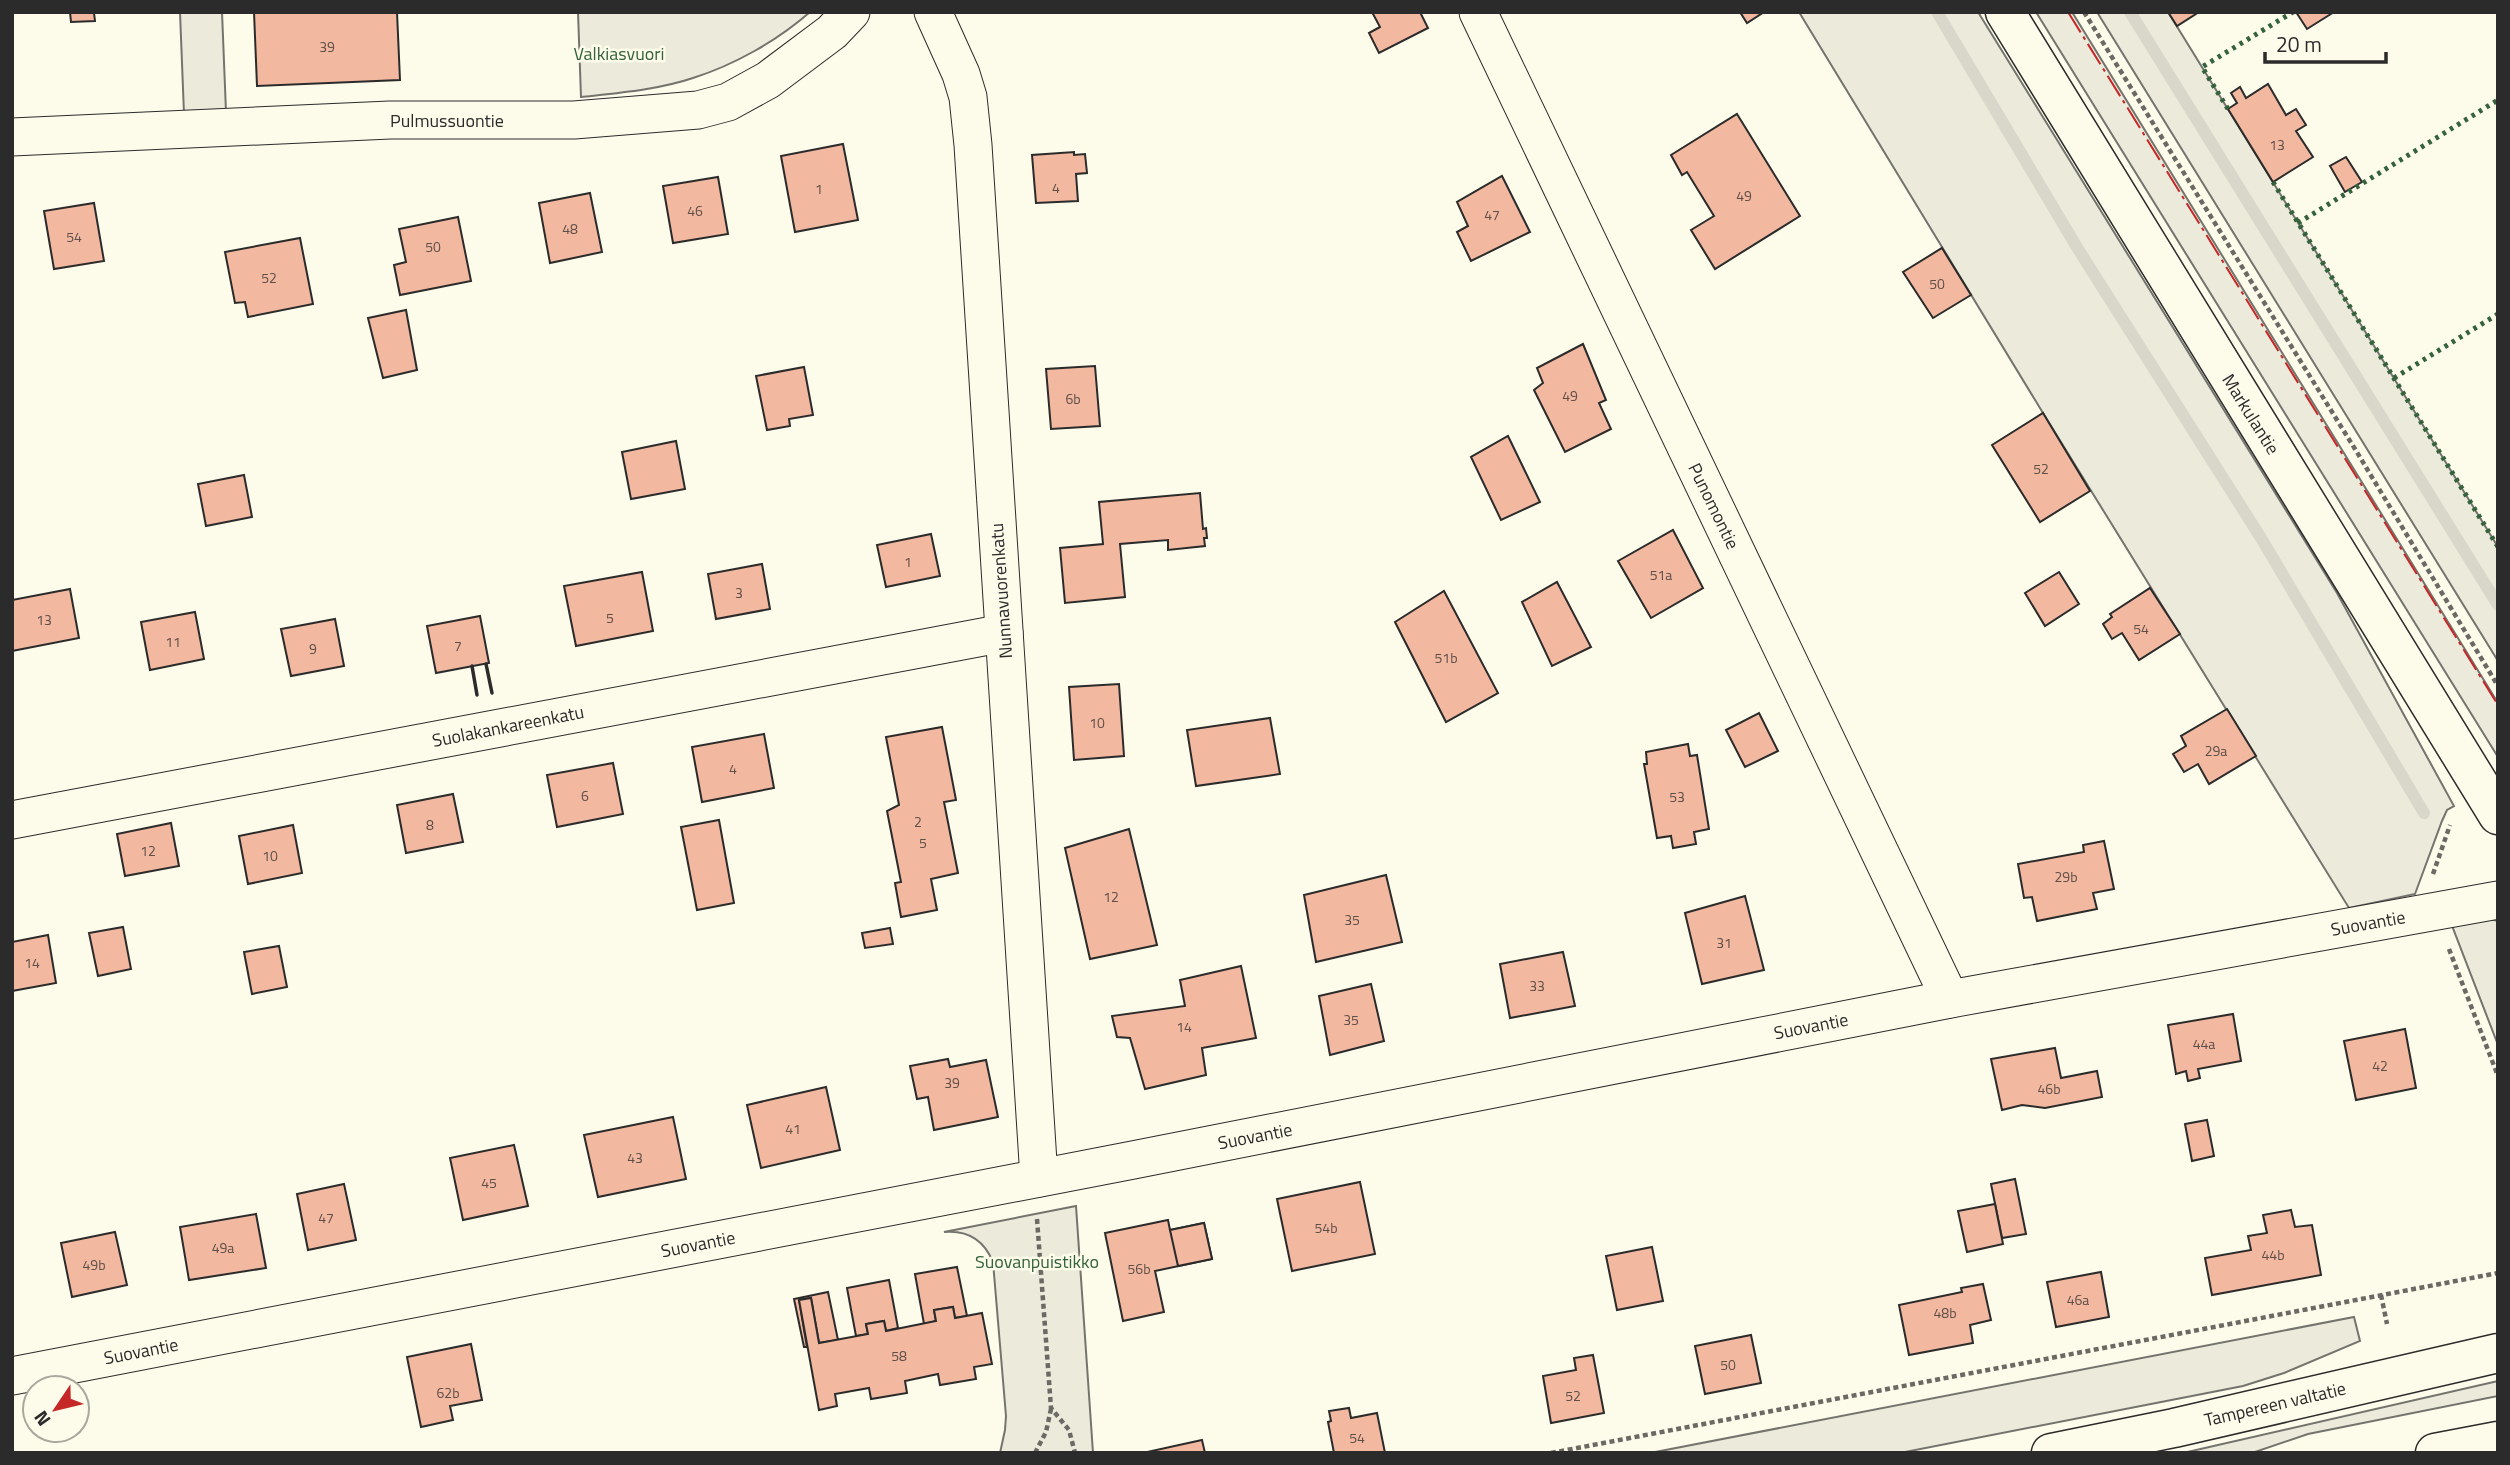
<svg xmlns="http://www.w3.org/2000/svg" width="2510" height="1465" font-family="'Titillium Web',sans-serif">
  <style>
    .green { fill: #ecebdb; stroke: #74746e; stroke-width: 2 }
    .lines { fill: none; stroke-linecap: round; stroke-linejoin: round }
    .stream { stroke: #d8d7c9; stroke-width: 12 }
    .building { fill: #f2b8a0; stroke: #2b2b2b; stroke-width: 2 }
    .street-casing { stroke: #2b2b2b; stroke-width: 39 }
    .secondary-casing { stroke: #2b2b2b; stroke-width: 41 }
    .highway-casing { stroke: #2b2b2b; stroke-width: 41 }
    .path { stroke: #6a6964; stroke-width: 4.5; stroke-dasharray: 5 3.5; stroke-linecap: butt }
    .street { stroke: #fdfbea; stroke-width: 37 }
    .secondary { stroke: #fdfbea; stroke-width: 38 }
    .highway { stroke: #fdfbea; stroke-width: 38 }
    .hedge { stroke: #34623c; stroke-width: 5; stroke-dasharray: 3.5 5; stroke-linecap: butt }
    .wall { stroke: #2b2b2b; stroke-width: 3.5 }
    .power { stroke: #c62828; stroke-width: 2; stroke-dasharray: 24 5 3.5 5; stroke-linecap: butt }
    .labels { text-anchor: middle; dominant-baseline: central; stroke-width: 5; stroke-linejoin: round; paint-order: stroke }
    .number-label { font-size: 14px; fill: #5d4e48 }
    .park-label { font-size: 18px; fill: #34623c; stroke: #fdfbea }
    .street-label { font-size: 18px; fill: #2b2b2b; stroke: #fdfbea }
  </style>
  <rect width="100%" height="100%" fill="#fdfbea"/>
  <!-- green -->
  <g class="green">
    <polygon points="180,12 222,12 226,112 184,114"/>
    <path d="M578 12H810C777 41 734 65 693 78 657 90 618 93 581 97Z"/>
    <polygon points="1799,12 1978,12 2337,593 2454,806 2447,810 2442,821 2415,894 2349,908 2043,413"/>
    <polygon points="2036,12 2072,12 2498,703 2498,757"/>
    <polygon points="2097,12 2168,12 2498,547 2498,661"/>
    <polygon points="2490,919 2498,921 2498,1045 2451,923"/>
    <path d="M1076 1206 1093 1453H1000L1005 1430 1006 1416 993 1262C984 1240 967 1230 944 1232Z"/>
    <polygon points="2354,1317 2360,1341 2284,1373 2243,1386 1900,1453 1650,1453"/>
    <polygon points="2498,1381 2498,1396 2308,1434 2252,1453 2183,1453"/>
  </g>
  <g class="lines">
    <!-- stream -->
    <g class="stream">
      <polyline points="1937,12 2078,249 2261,538 2424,813"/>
      <polyline points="2130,12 2498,605"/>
    </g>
  </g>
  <!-- building -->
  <g class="building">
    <polygon points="70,12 108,12 94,13 95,21 71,22"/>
    <polygon points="254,12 397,12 400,80 257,86"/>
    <polygon points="1372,12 1420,12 1428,28 1379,53 1369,33 1380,27"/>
    <polygon points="1740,12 1764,12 1747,23"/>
    <polygon points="2168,12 2199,12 2177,26"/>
    <polygon points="2296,12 2334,12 2307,29"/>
    <polygon points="2268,84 2286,115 2296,109 2306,125 2296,131 2313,157 2273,182 2228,109 2237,103 2231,93 2240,87 2246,98"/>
    <polygon points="1737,114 1800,216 1715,269 1691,230 1714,216 1687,172 1682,175 1671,155"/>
    <polygon points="843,144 858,220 795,232 781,156"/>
    <polygon points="1074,152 1074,155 1085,154 1087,173 1076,174 1078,201 1036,203 1032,155"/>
    <polygon points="2346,157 2362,182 2345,192 2330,166"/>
    <polygon points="1502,176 1530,232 1471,261 1457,232 1468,226 1457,202"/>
    <polygon points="718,177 728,234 673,243 663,186"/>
    <polygon points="590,193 602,252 550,263 539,203"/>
    <polygon points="94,203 104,261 54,269 44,211"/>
    <polygon points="458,217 471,281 400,295 394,265 406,262 399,229"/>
    <polygon points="300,238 313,304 248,317 245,302 235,303 225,252"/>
    <polygon points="1942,248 1971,295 1933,318 1903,272"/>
    <polygon points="406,310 417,370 383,378 368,318"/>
    <polygon points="1583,344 1606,400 1599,403 1611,429 1565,452 1534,390 1543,383 1537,368"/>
    <polygon points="1095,366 1100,426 1051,429 1046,369"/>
    <polygon points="804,367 813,415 789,419 790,426 767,430 756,376"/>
    <polygon points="2043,413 2090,491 2040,522 1992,445"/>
    <polygon points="1508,436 1540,502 1501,520 1471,457"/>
    <polygon points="676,441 685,489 631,499 622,452"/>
    <polygon points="244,475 252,517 206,526 198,484"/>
    <polygon points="1200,493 1203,529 1206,528 1207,538 1204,538 1205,546 1168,550 1168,540 1120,544 1125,597 1065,603 1060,548 1103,544 1099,502"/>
    <polygon points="1673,530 1703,588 1651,618 1618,561"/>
    <polygon points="931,534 940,576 886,587 877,545"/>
    <polygon points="762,564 770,609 716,619 708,574"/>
    <polygon points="642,572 653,631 576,646 564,586"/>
    <polygon points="2059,572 2079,604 2045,626 2025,593"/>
    <polygon points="1557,582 1591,647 1552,666 1522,602"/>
    <polygon points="2150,588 2180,634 2139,660 2122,633 2112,639 2103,624 2112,617 2110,614"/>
    <polygon points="70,589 79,638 12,651 12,600"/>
    <polygon points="1444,591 1498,693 1446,722 1395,622"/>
    <polygon points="195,612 204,659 150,670 141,622"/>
    <polygon points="480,616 489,663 436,673 427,626"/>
    <polygon points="335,619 344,666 291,676 281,629"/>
    <polygon points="1119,684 1124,756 1074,760 1069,687"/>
    <polygon points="2227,709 2256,756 2209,784 2198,764 2184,772 2173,754 2186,746 2181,736"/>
    <polygon points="1759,713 1778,751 1745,767 1726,730"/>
    <polygon points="1270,718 1280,774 1196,786 1187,730"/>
    <polygon points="942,727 956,800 944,802 958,873 931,879 937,910 901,917 895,883 901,882 887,811 899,805 886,737"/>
    <polygon points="764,734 774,788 702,802 692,747"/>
    <polygon points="1688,744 1690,756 1697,755 1709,829 1694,832 1696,844 1673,848 1671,836 1657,838 1644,764 1647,764 1646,752"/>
    <polygon points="613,763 623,814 557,827 547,775"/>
    <polygon points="453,794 463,842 406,853 397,805"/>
    <polygon points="719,820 734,903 697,910 681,827"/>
    <polygon points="171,823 179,866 125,876 117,834"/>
    <polygon points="293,825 302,873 248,884 239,836"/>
    <polygon points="1129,829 1157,945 1090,959 1065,848"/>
    <polygon points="2104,841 2114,889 2093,893 2097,909 2037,921 2032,897 2024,898 2018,864 2084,852 2083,845"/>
    <polygon points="1386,875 1402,942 1316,962 1304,895"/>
    <polygon points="1745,896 1764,970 1702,984 1685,913"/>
    <polygon points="123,927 131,969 98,976 89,933"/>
    <polygon points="890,928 893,944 865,948 862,933"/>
    <polygon points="48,935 56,983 12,991 12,942"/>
    <polygon points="279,946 287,987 252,994 244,952"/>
    <polygon points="1563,952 1575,1006 1510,1018 1500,964"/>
    <polygon points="1241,966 1256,1038 1202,1048 1206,1075 1145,1089 1130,1038 1117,1037 1112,1016 1185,1006 1180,980"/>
    <polygon points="1371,984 1384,1041 1330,1055 1319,996"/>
    <polygon points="2233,1014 2241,1061 2198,1069 2200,1078 2188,1081 2186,1071 2176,1074 2168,1025"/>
    <polygon points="2405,1029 2416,1088 2356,1100 2344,1041"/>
    <polygon points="2055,1048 2061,1078 2097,1071 2102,1097 2045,1108 2022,1105 2002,1110 1991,1059"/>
    <polygon points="948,1059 950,1067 986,1060 998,1117 934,1130 928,1097 917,1099 910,1066"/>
    <polygon points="826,1087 840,1150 761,1168 747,1105"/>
    <polygon points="673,1117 686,1179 598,1197 584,1135"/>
    <polygon points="2207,1120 2214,1156 2192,1161 2185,1124"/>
    <polygon points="514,1145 528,1206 463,1220 450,1158"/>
    <polygon points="2015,1179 2026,1234 2002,1238 1991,1184"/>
    <polygon points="1360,1182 1375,1254 1292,1271 1277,1199"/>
    <polygon points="344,1184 356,1240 308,1250 297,1194"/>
    <polygon points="1995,1204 2003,1244 1967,1252 1958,1211"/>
    <polygon points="2291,1210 2295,1227 2312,1225 2321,1275 2212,1295 2205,1258 2251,1250 2248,1236 2267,1233 2263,1215"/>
    <polygon points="256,1214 266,1268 189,1280 180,1227"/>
    <polygon points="1168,1220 1170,1230 1204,1223 1212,1259 1155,1271 1164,1312 1123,1321 1105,1233"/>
    <polygon points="1204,1223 1212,1259 1178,1266 1170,1230"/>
    <polygon points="115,1232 127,1285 72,1297 61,1243"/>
    <polygon points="1652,1247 1663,1301 1617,1310 1606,1256"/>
    <polygon points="957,1267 967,1316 955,1318 953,1307 934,1310 936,1321 924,1324 915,1274"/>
    <polygon points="2101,1272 2109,1317 2056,1327 2047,1282"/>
    <polygon points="889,1280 898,1328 886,1331 884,1321 866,1324 868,1334 856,1336 847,1288"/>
    <polygon points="1983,1284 1991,1320 1970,1325 1973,1343 1909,1355 1899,1305 1962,1292 1961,1288"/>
    <polygon points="828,1292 838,1340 819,1343 811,1298 799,1300 807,1347 804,1347 794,1299"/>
    <polygon points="811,1298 819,1343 868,1334 866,1324 884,1321 886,1331 936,1321 934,1310 953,1307 955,1318 982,1313 992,1364 974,1367 976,1379 940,1385 938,1374 905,1381 907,1393 871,1399 869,1388 835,1394 837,1406 819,1410 799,1300"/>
    <polygon points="1751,1335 1761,1383 1705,1394 1695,1346"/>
    <polygon points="471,1344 482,1400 450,1406 453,1420 421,1427 407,1357"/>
    <polygon points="1593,1355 1604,1413 1551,1423 1543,1376 1576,1370 1574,1358"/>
    <polygon points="1349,1408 1351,1418 1377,1413 1385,1453 1334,1453 1328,1422 1331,1421 1329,1411"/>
    <polygon points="1202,1440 1205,1453 1147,1453 1147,1452"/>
  </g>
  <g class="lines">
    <!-- street casing -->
    <g class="street-casing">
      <g id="street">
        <polyline points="933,12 961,74 968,97 973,145 1039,1178"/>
        <polyline points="1478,12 1950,999"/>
        <polyline points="12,137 390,120 574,120 698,110 728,102 768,80 832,32 851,12"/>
        <polyline points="12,820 1004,633"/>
        <polyline points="12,1376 1133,1160 1950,999 2498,900"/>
      </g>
    </g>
    <!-- secondary casing -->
    <g class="secondary-casing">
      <polyline id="secondary" points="2005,12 2498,815"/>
    </g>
    <!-- highway casing -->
    <g class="highway-casing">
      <g id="highway">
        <polyline points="2051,1453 2174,1428 2498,1353"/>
        <polyline points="2435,1453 2498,1441"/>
      </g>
    </g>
    <!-- path -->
    <g class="path">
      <polyline points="2084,12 2355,449 2498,686"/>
      <polyline points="2433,874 2450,825"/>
      <polyline points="2449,949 2498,1076"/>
      <polyline points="1037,1219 1051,1408 1069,1430 1075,1453"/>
      <polyline points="2381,1295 2387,1324"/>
      <polyline points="1035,1453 1046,1432 1051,1409"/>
      <polyline points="1551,1453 2498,1273"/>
    </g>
    <!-- street -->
    <use href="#street" class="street"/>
    <!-- secondary -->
    <use href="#secondary" class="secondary"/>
    <!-- highway -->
    <use href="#highway" class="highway"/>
    <!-- hedge -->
    <g class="hedge">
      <polyline points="2228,109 2202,67 2293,12"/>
      <polyline points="2273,182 2498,547"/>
      <polyline points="2298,223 2498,100"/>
      <polyline points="2394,378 2498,314"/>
    </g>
    <!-- wall -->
    <g class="wall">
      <polyline points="486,664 492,693"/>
      <polyline points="472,666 477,695"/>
    </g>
    <!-- power -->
    <polyline class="power" points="2068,12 2498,705"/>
  </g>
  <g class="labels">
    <!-- number labels -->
    <g class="number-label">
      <text x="327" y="46">39</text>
      <text x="2277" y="144">13</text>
      <text x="1056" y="187">4</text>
      <text x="819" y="188">1</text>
      <text x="1744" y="195">49</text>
      <text x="695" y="210">46</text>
      <text x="1492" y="214">47</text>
      <text x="570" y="228">48</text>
      <text x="74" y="236">54</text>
      <text x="433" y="246">50</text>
      <text x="269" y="277">52</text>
      <text x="1937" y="283">50</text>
      <text x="1570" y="395">49</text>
      <text x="1073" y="398">6b</text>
      <text x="2041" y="468">52</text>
      <text x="908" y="561">1</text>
      <text x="1661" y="574">51a</text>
      <text x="739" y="592">3</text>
      <text x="610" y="617">5</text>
      <text x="44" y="619">13</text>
      <text x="2141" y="628">54</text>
      <text x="173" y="641">11</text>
      <text x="458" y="645">7</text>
      <text x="313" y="648">9</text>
      <text x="1446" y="657">51b</text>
      <text x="1097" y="722">10</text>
      <text x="2216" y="750">29a</text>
      <text x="733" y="768">4</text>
      <text x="585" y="795">6</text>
      <text x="1677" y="796">53</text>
      <text x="918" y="821">2</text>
      <text x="430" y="824">8</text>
      <text x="923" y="842">5</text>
      <text x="148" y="850">12</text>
      <text x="270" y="855">10</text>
      <text x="2066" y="876">29b</text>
      <text x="1111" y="896">12</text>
      <text x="1352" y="919">35</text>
      <text x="1724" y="942">31</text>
      <text x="32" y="962">14</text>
      <text x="1537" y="985">33</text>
      <text x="1351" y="1019">35</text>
      <text x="1184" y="1026">14</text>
      <text x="2204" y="1043">44a</text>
      <text x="2380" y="1065">42</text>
      <text x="952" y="1082">39</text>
      <text x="2049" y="1088">46b</text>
      <text x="793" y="1128">41</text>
      <text x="635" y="1157">43</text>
      <text x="489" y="1182">45</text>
      <text x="326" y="1217">47</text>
      <text x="1326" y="1227">54b</text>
      <text x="223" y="1247">49a</text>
      <text x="2273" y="1254">44b</text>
      <text x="94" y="1264">49b</text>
      <text x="1139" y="1268">56b</text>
      <text x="2078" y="1299">46a</text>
      <text x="1945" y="1312">48b</text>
      <text x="899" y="1355">58</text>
      <text x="1728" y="1364">50</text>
      <text x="448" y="1392">62b</text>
      <text x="1573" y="1395">52</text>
      <text x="1357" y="1437">54</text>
    </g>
    <!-- park labels -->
    <g class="park-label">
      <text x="619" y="53">Valkiasvuori</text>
      <text x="1037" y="1261">Suovanpuistikko</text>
    </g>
    <!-- street labels -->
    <g class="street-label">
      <text x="447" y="120">Pulmussuontie</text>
      <text transform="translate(2251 414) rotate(58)">Markulantie</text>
      <text transform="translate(1714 506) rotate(64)">Punomontie</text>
      <text transform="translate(1001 591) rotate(-94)">Nunnavuorenkatu</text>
      <text transform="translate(508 726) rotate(-11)">Suolakankareenkatu</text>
      <text transform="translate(2368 923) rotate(-10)">Suovantie</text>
      <text transform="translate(1811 1026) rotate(-11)">Suovantie</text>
      <text transform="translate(1255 1136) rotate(-11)">Suovantie</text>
      <text transform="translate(698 1244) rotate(-11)">Suovantie</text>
      <text transform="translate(141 1351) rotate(-11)">Suovantie</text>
      <text transform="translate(2275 1404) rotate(-13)">Tampereen valtatie</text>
    </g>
  </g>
  <!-- border -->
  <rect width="2510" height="1465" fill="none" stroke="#2b2b2b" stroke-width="28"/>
  <!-- north arrow -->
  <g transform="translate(56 1409) rotate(235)"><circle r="33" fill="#fdfbea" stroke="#a9a89e" stroke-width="2"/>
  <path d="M0-5L12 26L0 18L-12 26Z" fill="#c62828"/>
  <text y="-10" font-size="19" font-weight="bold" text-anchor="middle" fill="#2b2b2b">N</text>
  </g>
  <!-- scale -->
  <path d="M2265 52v10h121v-10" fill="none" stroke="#2b2b2b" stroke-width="3.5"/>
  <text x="2276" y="52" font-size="21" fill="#2b2b2b" stroke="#fdfbea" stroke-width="5" paint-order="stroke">20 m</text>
</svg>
